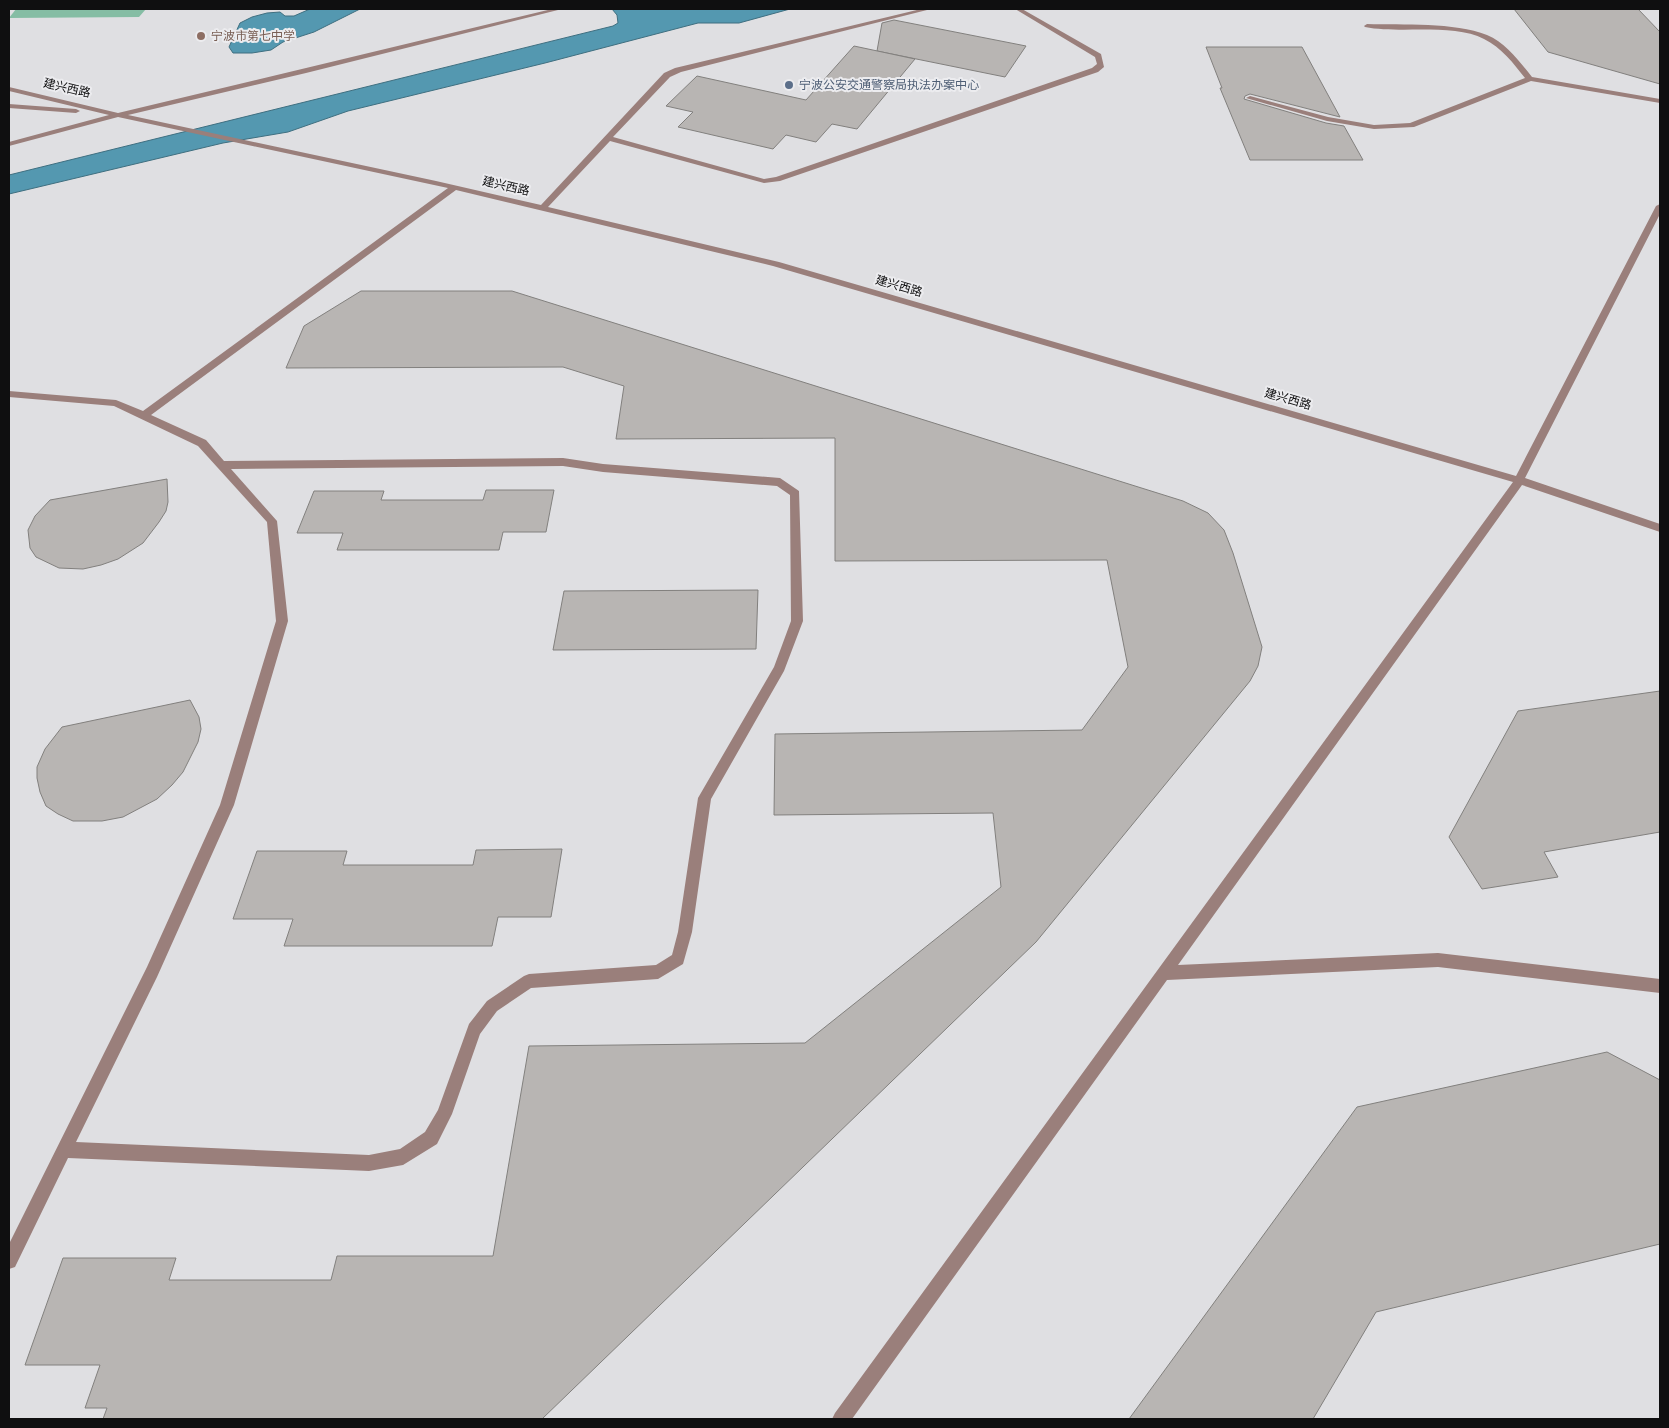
<svg xmlns="http://www.w3.org/2000/svg" width="1669" height="1428" font-family="'Times New Roman','Noto Sans SC',serif">
  <style>
    .green { fill: #85bda4 }
    .water { fill: #5498b0; stroke: #3f6f80 }
    .building { fill: #b8b5b3; stroke: #82807e }
    .lines { fill: none; stroke-linecap: round; stroke-linejoin: round }
    .minor { fill: #9a7f7b; fill-rule: evenodd }
    .education-dot { fill: #8d6e63; stroke: #ececef; stroke-width: 2 }
    .service-dot { fill: #5c6f8a; stroke: #ececef; stroke-width: 2 }
    .labels { text-anchor: middle; dominant-baseline: central; stroke-width: 4; stroke-linejoin: round; paint-order: stroke }
    .far-education-label { font-size: 12px; fill: #785e54; stroke: #ececef; text-anchor: start }
    .far-service-label { font-size: 12px; fill: #4e5e75; stroke: #ececef; text-anchor: start }
    .far-street-label { font-size: 12px; fill: #0f0f10; stroke: #ececef }
  </style>
  <rect width="100%" height="100%" fill="#dfdfe2"/>
  <!-- green -->
  <polygon class="green" points="16,9 146,9 139,17 9,18"/>
  <!-- water -->
  <g class="water">
    <polygon points="310,9 360,9 314,32 283,42 271,50 252,53 233,53 229,47 240,23 252,17 267,13 280,12 285,16 294,16"/>
    <polygon points="612,9 790,9 739,23 698,23 545,63 348,111 288,132 223,143 9,194 9,175 613,26 618,23 617,15"/>
  </g>
  <!-- building -->
  <g class="building">
    <polygon points="1514,9 1638,9 1660,32 1660,84 1548,52"/>
    <polygon points="894,20 1026,46 1005,77 877,51 882,23"/>
    <polygon points="854,46 915,59 857,129 832,124 816,142 786,135 773,149 678,127 693,112 666,106 697,76 806,100"/>
    <polygon points="1206,47 1302,47 1340,117 1250,94 1245,96 1244,99 1326,123 1344,126 1363,160 1250,160 1220,88 1222,88"/>
    <polygon points="361,291 512,291 1183,501 1208,513 1224,530 1233,553 1262,647 1258,666 1250,681 1036,942 542,1419 103,1419 107,1408 85,1408 100,1365 25,1365 63,1258 176,1258 169,1280 331,1280 337,1256 493,1256 529,1046 805,1043 1001,887 993,813 774,815 775,734 1082,730 1128,667 1107,560 835,561 835,438 616,439 624,386 563,367 286,368 304,326"/>
    <polygon points="167,479 168,502 166,511 159,522 143,543 118,559 101,565 83,569 59,568 36,557 30,548 28,530 35,516 50,500"/>
    <polygon points="486,490 554,490 546,532 503,532 499,550 337,550 343,533 297,533 314,491 384,491 381,500 483,500"/>
    <polygon points="758,590 756,649 553,650 564,591"/>
    <polygon points="1660,691 1660,832 1544,852 1558,877 1482,889 1449,837 1518,711"/>
    <polygon points="190,700 199,717 201,729 198,742 183,772 172,785 157,799 123,817 102,821 73,821 58,814 46,806 40,792 37,778 37,767 45,749 62,727"/>
    <polygon points="562,849 551,917 498,917 492,946 284,946 293,919 233,919 257,851 347,851 343,865 473,865 476,850"/>
    <polygon points="1607,1052 1660,1080 1660,1244 1376,1312 1313,1419 1129,1419 1357,1107"/>
  </g>
  <g class="lines">
    <!-- minor -->
    <g class="minor">
      <path d="M552 9H562L306 73 128 115 436 181 541 205 664 73 675 68 921 9H931L681 72 670 77 613 137 764 179 776 177 1092 68 1097 64 1095 57 1015 9H1022L1101 54 1104 67 1098 72 780 181 764 183 610 141 548 207 779 262 1516 476 1656 206 1660 204V214L1525 478 1660 524V532L1522 485 1178 965 1438 953 1660 979V993L1438 967 1167 980 852 1419H832L835 1413 1513 482 773 266 456 190 151 415 206 440 224 461 563 458 603 464 780 478 799 491 803 621 784 671 711 799 692 932 683 964 658 979 531 988 497 1011 480 1034 452 1114 437 1144 403 1165 369 1171 68 1158 15 1267 9 1269V1244L147 967 220 805 276 621 267 522 198 446 114 406 9 397V391L116 400 143 411 448 188 118 117 9 146V142L109 115 9 91V87L118 113ZM563 466 603 472 777 486 790 495 791 621 774 667 698 798 678 932 672 955 656 965 529 974 524 976 487 1001 469 1024 438 1110 425 1132 400 1149 369 1155 76 1142 157 977 234 805 288 621 277 521 231 469Z"/>
      <path d="M1367 24C1403 25 1454 22 1487 35 1506 43 1520 62 1532 77L1660 99V103L1531 81 1414 127 1374 129 1327 121 1246 98 1250 96 1328 117 1374 125 1410 123 1525 78C1514 64 1501 47 1484 39 1453 23 1399 34 1365 27L1364 26Z"/>
      <polygon points="9,104 76,109 80,111 76,113 9,108"/>
    </g>
  </g>
  <!-- markers -->
  <circle class="education-dot" cx="201" cy="36" r="5"/>
  <circle class="service-dot" cx="789" cy="85" r="5"/>
  <g class="labels">
    <!-- far-education labels -->
    <g class="far-education-label">
      <text x="211" y="36">宁波市第七中学</text>
    </g>
    <!-- far-service labels -->
    <g class="far-service-label">
      <text x="799" y="85">宁波公安交通警察局执法办案中心</text>
    </g>
    <!-- far-street labels -->
    <g class="far-street-label">
      <text transform="translate(67 88) rotate(13)">建兴西路</text>
      <text transform="translate(506 186) rotate(13)">建兴西路</text>
      <text transform="translate(899 286) rotate(16)">建兴西路</text>
      <text transform="translate(1288 399) rotate(16)">建兴西路</text>
    </g>
  </g>
  <!-- border -->
  <rect width="1669" height="1428" fill="none" stroke="#0f0f10" stroke-width="20"/>
</svg>
